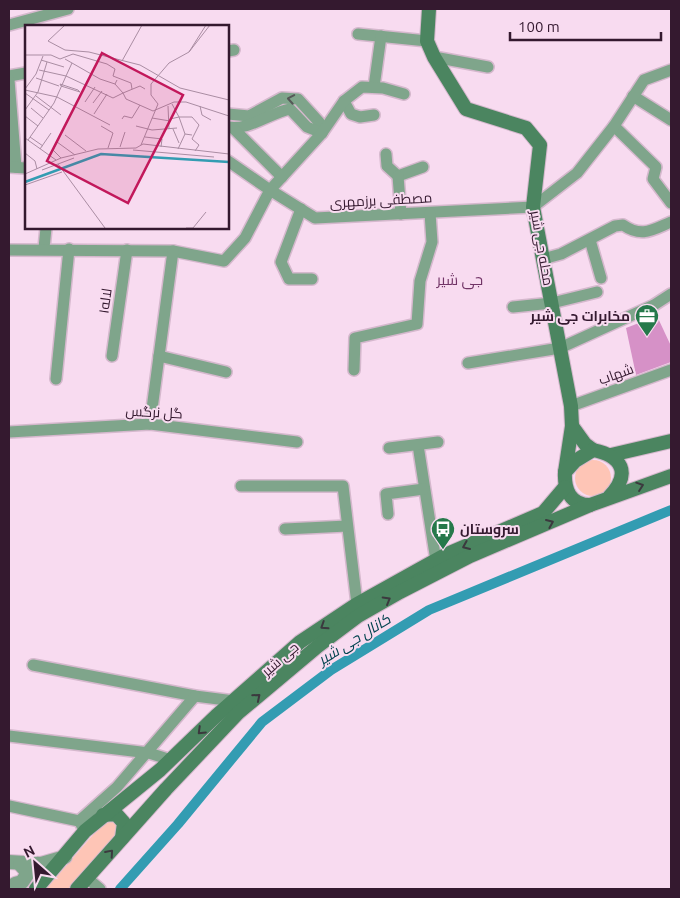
<svg xmlns="http://www.w3.org/2000/svg" width="680" height="898" font-family="Ubuntu,Cairo,sans-serif">
  <style>
    .green { fill: #fec5b6 }
    .lines { fill: none; stroke-linecap: round; stroke-linejoin: round }
    .canal { stroke: #339cb2; stroke-width: 10 }
    .building { fill: #d691c7 }
    .minor-casing { stroke: #d5b8cd; stroke-width: 14 }
    .tertiary-casing { stroke: #d5b8cd; stroke-width: 16 }
    .secondary-casing { stroke: #d5b8cd; stroke-width: 16 }
    .minor { stroke: #7fa58b; stroke-width: 11 }
    .tertiary { stroke: #7fa58b; stroke-width: 14 }
    .secondary { stroke: #4b8560; stroke-width: 14 }
    .oneway { stroke: #565858 }
    .oneway2 { stroke: #3b393e }
    .labels { text-anchor: middle; dominant-baseline: central; stroke-width: 4; stroke-linejoin: round; paint-order: stroke }
    .street-label { font-size: 14px; fill: #34192f; stroke: #f8dbf0 }
    .poi-label { font-size: 14px; font-weight: bold; fill: #34192f; stroke: #f8dbf0; text-anchor: end }
    .neighbourhood-label { font-size: 15px; fill: #723567; stroke: #f8dbf0 }
    .water-label { font-size: 15px; font-style: italic; fill: #01424e; stroke: #f8dbf0 }
    .inset-river { fill: none; stroke: #339cb2; stroke-width: 2.5 }
    .inset-road { fill: none; stroke: #aa8da3; stroke-width: 1 }
    .view { fill: #c2185b; fill-opacity: 0.15; stroke: #c2185b; stroke-width: 2.5 }
    .inset-edge { fill: none; stroke: #34192f; stroke-width: 2.5 }
  </style>
  <rect width="100%" height="100%" fill="#f8dbf0"/>
  <!-- green -->
  <g class="green">
    <circle cx="593" cy="478" r="18"/>
    <polygon points="112,819 119,827 118,833 68,889 46,889 105,821"/>
  </g>
  <g class="lines">
    <!-- canal -->
    <polyline class="canal" points="120,889 178,824 262,722 331,670 429,610 671,510"/>
  </g>
  <!-- building -->
  <polygon class="building" points="657,316 671,346 671,362 636,375 626,328"/>
  <g class="lines">
    <!-- minor casing -->
    <g class="minor-casing">
      <g id="minor">
        <polyline points="9,25 68,9"/>
        <polyline points="358,34 427,41"/>
        <polyline points="228,51 234,50"/>
        <polyline points="434,57 488,67"/>
        <polyline points="9,76 26,73"/>
        <polyline points="9,80 16,167"/>
        <polyline points="374,87 381,36"/>
        <polyline points="633,96 671,120"/>
        <polyline points="344,101 351,114 360,117 374,115"/>
        <polyline points="228,114 249,116 282,98 298,99 319,122 322,133"/>
        <polyline points="614,126 656,167 653,179 671,203"/>
        <path d="M228 127C248 131 270 113 290 109L307 127 322 133"/>
        <polyline points="233,128 282,177"/>
        <polyline points="386,154 387,166 398,176 423,167"/>
        <polyline points="228,161 270,190 322,133 344,101 362,87 383,88 404,94"/>
        <polyline points="9,167 26,168"/>
        <polyline points="398,176 401,214"/>
        <polyline points="301,209 281,262 289,279 312,279"/>
        <polyline points="590,240 601,278"/>
        <polyline points="44,248 46,228"/>
        <polyline points="9,250 173,251 224,261 245,238 270,190 315,218 533,207 577,173 614,126 644,80 671,70"/>
        <path d="M543 259 561 254 615 226 623 225C642 238 652 230 671 222"/>
        <polyline points="513,307 552,303 597,292"/>
        <polyline points="112,356 127,250"/>
        <polyline points="159,356 226,372"/>
        <polyline points="468,363 560,348 654,305 671,294"/>
        <polyline points="354,370 355,338 417,324 420,281 432,242 430,213"/>
        <polyline points="56,379 69,249"/>
        <polyline points="571,406 671,370"/>
        <polyline points="150,424 173,251"/>
        <polyline points="9,432 150,424 297,442"/>
        <polyline points="418,445 436,561"/>
        <polyline points="389,448 438,442"/>
        <polyline points="241,486 343,486 357,604"/>
        <polyline points="388,514 386,494 424,489"/>
        <polyline points="285,529 347,526"/>
        <polyline points="33,665 195,696 234,701"/>
        <polyline points="9,736 149,753 171,760"/>
        <polyline points="9,806 79,821 82,826"/>
        <polyline points="79,821 117,787 195,696"/>
        <polyline points="87,878 100,889"/>
      </g>
    </g>
    <!-- tertiary casing -->
    <g class="tertiary-casing">
      <g id="tertiary">
        <polyline points="9,862 41,864 65,857"/>
        <polyline points="15,884 22,882 28,873 20,864"/>
      </g>
    </g>
    <!-- secondary casing -->
    <g class="secondary-casing">
      <g id="secondary">
        <polyline points="429,9 427,41 434,57 466,109 526,128 540,145 533,207 571,406 572,426 565,472"/>
        <polyline points="572,426 585,444 593,450"/>
        <polyline points="611,455 671,441"/>
        <path d="M609 497C632 473 622 456 593 450L575 461 565 472C564 489 570 505 590 505L671 476"/>
        <polyline points="103,815 116,814 124,823 122,838"/>
        <polyline points="36,889 85,831 160,770 216,716 300,642 357,604 445,555 543,513 565,487"/>
        <polyline points="77,889 166,789 238,713 318,646 358,616 400,592 470,556 590,505"/>
      </g>
    </g>
    <!-- minor -->
    <use href="#minor" class="minor"/>
    <!-- tertiary -->
    <use href="#tertiary" class="tertiary"/>
    <!-- secondary -->
    <use href="#secondary" class="secondary"/>
  </g>
  <!-- one-way arrows -->
  <defs><path id="oneway-chevron" d="M-2-3.5L2.5 0L-2 3.5" fill="none" stroke-width="1.6" stroke-linecap="round" stroke-linejoin="round" transform="scale(1.25)"/></defs>
  <use class="oneway" href="#oneway-chevron" transform="translate(291 99) rotate(-170)"/>
  <g class="oneway2">
    <use href="#oneway-chevron" transform="translate(640 486) rotate(-19)"/>
    <use href="#oneway-chevron" transform="translate(550 523) rotate(-23)"/>
    <use href="#oneway-chevron" transform="translate(466 546) rotate(157)"/>
    <use href="#oneway-chevron" transform="translate(387 600) rotate(-30)"/>
    <use href="#oneway-chevron" transform="translate(324 626) rotate(147)"/>
    <use href="#oneway-chevron" transform="translate(257 697) rotate(-40)"/>
    <use href="#oneway-chevron" transform="translate(201 731) rotate(136)"/>
    <use href="#oneway-chevron" transform="translate(110 853) rotate(-49)"/>
  </g>
  <!-- icons -->
  <defs>
    <g id="office-pin" transform="scale(1.25)"><path d="M0 17L-7.5 6A9.5 9.5 0 1 1 7.5 6Z" fill="#26794b" stroke="#f8dbf0"/><path d="M-6-3h4V-5.5h4V-3h4V5H-6ZM-1-4.5V-3h2v-1.5ZM-6 0V1H6V0Z" fill="#fff"/></g>
    <g id="bus-pin" transform="scale(1.25)"><path d="M0 17L-7.5 6A9.5 9.5 0 1 1 7.5 6Z" fill="#26794b" stroke="#f8dbf0"/><path d="M-5-6H5V4H4V6H2V4H-2V6H-4V4H-5ZM-3.5-4V0h7V-4ZM-3.5 1.2v1.5H-2V1.2ZM2 1.2v1.5H3.5V1.2Z" fill="#fff"/></g>
  </defs>
  <g fill-rule="evenodd">
    <use href="#office-pin" x="647" y="316"/>
    <use href="#bus-pin" x="443" y="529"/>
  </g>
  <g class="labels">
    <!-- street labels -->
    <g class="street-label">
      <text transform="translate(381 200) rotate(-3)">مصطفی برزمهری</text>
      <text transform="translate(542 248) rotate(80)">محله جی شیر</text>
      <text transform="translate(105 301) rotate(-82)">لاله۱</text>
      <text transform="translate(616 374) rotate(-20)">شهاب</text>
      <text transform="translate(154 412) rotate(3)">گل نرگس</text>
      <text transform="translate(280 659) rotate(-41)">جی شیر</text>
    </g>
    <!-- poi labels -->
    <g class="poi-label">
      <text x="630" y="316">مخابرات جی شیر</text>
      <text x="460" y="529" text-anchor="start">سروستان</text>
    </g>
    <!-- neighbourhood labels -->
    <g class="neighbourhood-label">
      <text x="460" y="279">جی شیر</text>
    </g>
    <!-- water labels -->
    <g class="water-label">
      <text transform="translate(354 639) rotate(-32)">کانال جی شیر</text>
    </g>
  </g>
  <!-- overview -->
  <g transform="translate(25 25)">
    <rect width="204" height="204" fill="#f8dbf0"/>
    <path class="inset-river" d="M0 157 76 129 204 137"/>
    <path class="inset-road" d="M40 0 23 16 40 25 64 27 115 40 155 63 204 75M181 0 164 27 185 0M0 30H26L35 34 48 29 82 39 90 44 88 51 106 58 107 64M40 34 75 54 90 59 92 55M16 35 39 42M97 36 117 0M14 45 41 51 47 38M11 53 34 61M35 59 53 65 55 67 36 61ZM90 59 98 68 115 61 120 64M0 64 11 49 18 31M0 65 32 72 85 100M0 68 24 85M11 71 36 90M60 77 70 62M68 78 77 66M147 79 154 92H167L174 100 167 114 174 120 170 126M143 81 144 104M175 81 177 90 186 95M6 83 18 93M0 85 13 67 22 37M69 89 82 69M0 91 13 101M127 93 145 96M97 94 99 91 107 93 115 80M145 94 154 92 160 109M76 101 88 108 83 123M111 101 127 105 152 103M148 104 154 118M40 110 61 126M5 112 18 121M120 112 137 114 136 122M0 113 31 135M3 115 29 78 41 51 88 73 98 68 101 74 128 86 149 77H161L204 91M116 120 133 79 126 70V59L144 38 164 27M95 122 100 107M15 124 26 108M153 124 160 109 167 110M108 125 189 132M0 128 10 136 12 144M36 133 28 125 32 117 50 130M33 139 80 203M17 145 49 133M0 149 36 133 73 124 111 123 118 119 204 129M0 160 37 147M161 203H168L181 187"/>
    <path class="view" d="M77 28 158 70 103 178 22 136Z"/>
    <rect width="204" height="204" class="inset-edge"/>
  </g>
  <!-- border -->
  <rect width="680" height="898" fill="none" stroke="#34192f" stroke-width="20"/>
  <!-- north arrow -->
  <g transform="translate(35 863) rotate(333)" stroke="#f8dbf0" stroke-width="4" paint-order="stroke">
  <path d="M0-4L9 19L0 12L-9 19Z" fill="#34192f"/>
  <text y="-8" font-size="14" font-weight="bold" text-anchor="middle" fill="#34192f">N</text>
  </g>
  <!-- scale -->
  <path d="M510 32v8h151v-8" fill="none" stroke="#34192f" stroke-width="2.5"/>
  <text x="518" y="32" font-size="15" fill="#34192f" stroke="#f8dbf0" stroke-width="4" paint-order="stroke">100 m</text>
</svg>
